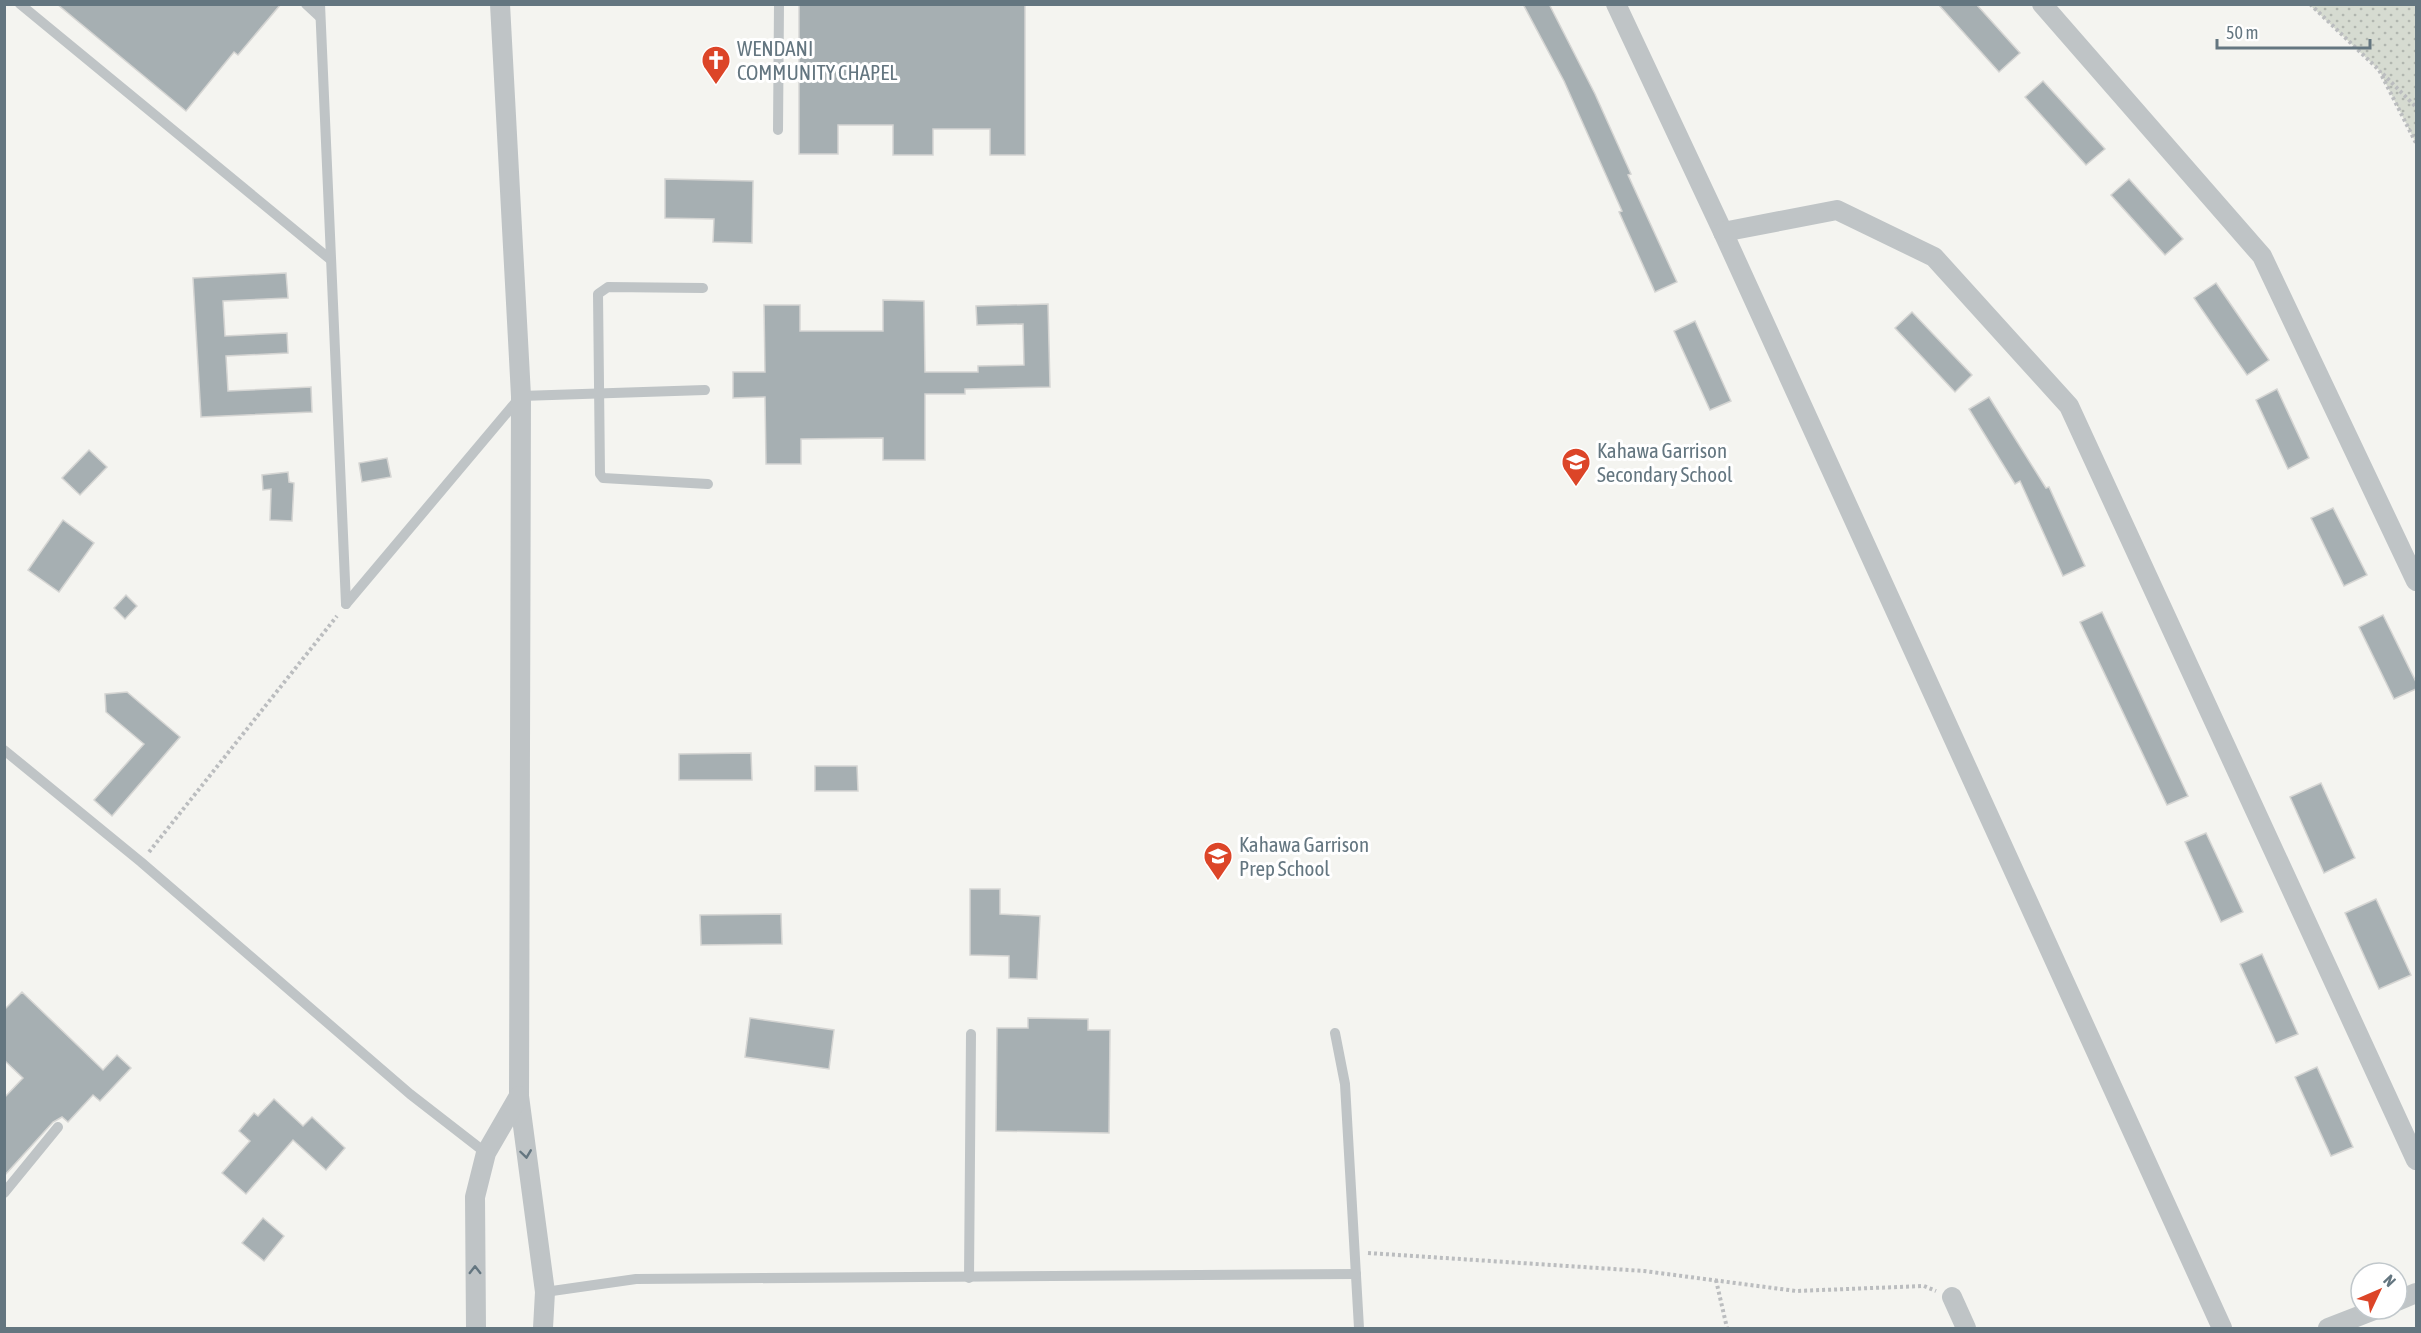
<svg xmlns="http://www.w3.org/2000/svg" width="2421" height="1333" font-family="'Asap Condensed',sans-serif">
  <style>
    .grass { fill: url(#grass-dots) }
    .building { fill: #a6afb2; stroke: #d5d5d3; stroke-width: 1.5 }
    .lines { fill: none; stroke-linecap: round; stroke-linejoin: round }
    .path { stroke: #bbbdbf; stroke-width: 4; stroke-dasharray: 3 3; stroke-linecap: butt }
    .service { stroke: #bfc4c6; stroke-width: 10 }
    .minor { stroke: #bfc4c6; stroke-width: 20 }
    .oneway { stroke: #647680 }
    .labels { text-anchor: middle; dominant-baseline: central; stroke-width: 6; stroke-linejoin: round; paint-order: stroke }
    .poi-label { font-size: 21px; fill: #647680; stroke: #fff; text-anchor: start }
  </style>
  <defs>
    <pattern id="grass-dots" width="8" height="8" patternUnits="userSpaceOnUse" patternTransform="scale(1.5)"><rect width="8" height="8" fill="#d6dbd1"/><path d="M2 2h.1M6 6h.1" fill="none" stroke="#b1b6af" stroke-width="1.8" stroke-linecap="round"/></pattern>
  </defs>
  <rect width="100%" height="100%" fill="#f4f4f0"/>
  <!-- grass -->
  <polygon class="grass" points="2310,5 2416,5 2416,143 2379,70"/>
  <!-- building -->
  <g class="building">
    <polygon points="57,4 281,4 238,55 234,52 186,111"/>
    <polygon points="799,4 1025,4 1025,155 990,155 990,129 933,129 933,155 893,155 893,125 838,125 838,154 799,154"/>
    <polygon points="1523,4 1549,4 1595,94 1631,174 1628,175 1677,282 1655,292 1619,212 1622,211 1564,81"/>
    <polygon points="1938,4 1976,4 2020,53 1999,72"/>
    <polygon points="2043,81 2105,149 2086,165 2025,97"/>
    <polygon points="665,179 753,181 752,243 713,242 714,219 665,218"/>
    <polygon points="2129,179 2183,239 2165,255 2111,195"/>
    <polygon points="286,273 288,298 223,301 225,336 287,333 288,353 226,356 228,391 311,387 312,412 201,417 193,278"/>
    <polygon points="2216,283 2269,360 2247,375 2194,298"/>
    <polygon points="883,300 924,301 925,372 978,372 978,366 1024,365 1023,324 977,325 976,306 1048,304 1050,387 965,389 965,394 925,394 925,460 883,460 883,438 801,439 801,464 766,464 765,397 733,398 733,372 765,372 764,305 800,305 800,331 883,331"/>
    <polygon points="1912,312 1972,375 1955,392 1895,328"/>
    <polygon points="1695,321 1731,401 1710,410 1674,331"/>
    <polygon points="2277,389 2309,458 2288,469 2256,400"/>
    <polygon points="1989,397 2046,488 2049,487 2085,566 2063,576 2020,481 2015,484 1969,409"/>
    <polygon points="89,450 107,467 80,495 62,478"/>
    <polygon points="387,458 391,477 362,482 359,463"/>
    <polygon points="288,472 289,482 294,483 292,521 270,520 271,489 263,490 262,475"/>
    <polygon points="2333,508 2367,575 2344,586 2311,518"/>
    <polygon points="63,520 94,543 59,592 28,570"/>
    <polygon points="126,595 137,606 125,619 114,608"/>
    <polygon points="2102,612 2188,796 2167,805 2080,622"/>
    <polygon points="2383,615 2416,682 2416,689 2394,699 2359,627"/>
    <polygon points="127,692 180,737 112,816 94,800 144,744 106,712 105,694"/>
    <polygon points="751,753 752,780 679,780 679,754"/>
    <polygon points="815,766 857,766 858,791 815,791"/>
    <polygon points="2321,783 2355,858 2324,873 2290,797"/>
    <polygon points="2206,833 2243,912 2221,922 2185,842"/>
    <polygon points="970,889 1000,889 1000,914 1040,916 1037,979 1009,978 1009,956 970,955"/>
    <polygon points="2376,899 2411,975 2379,989 2345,913"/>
    <polygon points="781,914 782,944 701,945 700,915"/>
    <polygon points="2262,954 2298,1034 2276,1043 2240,964"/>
    <polygon points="22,992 103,1070 117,1055 131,1068 100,1101 93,1095 68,1122 62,1117 53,1122 4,1176 4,1098 23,1078 4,1060 4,1010"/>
    <polygon points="750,1018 834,1030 829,1069 745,1057"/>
    <polygon points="1028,1018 1088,1019 1088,1030 1110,1030 1109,1133 996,1131 997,1028 1028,1028"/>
    <polygon points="2317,1067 2353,1147 2331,1156 2295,1077"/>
    <polygon points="274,1099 303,1126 312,1117 345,1148 326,1170 293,1140 246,1194 222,1173 250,1141 239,1131 254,1113 258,1116"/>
    <polygon points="263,1218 284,1236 264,1261 242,1243"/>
  </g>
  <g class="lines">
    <!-- path -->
    <g class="path">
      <polyline points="2310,4 2379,70 2416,143"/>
      <polyline points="2383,74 2416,107"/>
      <polyline points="149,852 337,616"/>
      <polyline points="1368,1253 1644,1271 1796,1291 1924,1286 1936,1291"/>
      <polyline points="1716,1280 1727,1328"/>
    </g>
    <!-- service -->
    <g class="service">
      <polyline points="20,4 331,260"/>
      <polyline points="306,4 320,17"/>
      <polyline points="320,4 346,604"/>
      <polyline points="778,130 779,4"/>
      <polyline points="703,288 608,287 598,294 600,474 603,478 708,484"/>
      <polyline points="346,604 521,396 705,390"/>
      <polyline points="4,750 141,862 410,1094 486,1153"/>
      <polyline points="1335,1033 1345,1084 1359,1328"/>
      <polyline points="4,1193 58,1127"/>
      <polyline points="969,1278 971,1034"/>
      <polyline points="545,1292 636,1279 1356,1274"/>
    </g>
    <!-- minor -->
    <g class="minor">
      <polyline points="500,4 521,396 519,1096 545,1292 543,1328"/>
      <polyline points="1616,4 1723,232 2222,1328"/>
      <polyline points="2042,4 2262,256 2416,581"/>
      <polyline points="1723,232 1837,210 1934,257 2069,406 2416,1160"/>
      <polyline points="1952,1297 1966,1328"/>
      <polyline points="2397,1301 2416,1293"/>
      <polyline points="476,1328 475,1197 486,1153 519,1096"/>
      <polyline points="2328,1328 2377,1309"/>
    </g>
  </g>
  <!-- one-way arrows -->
  <defs><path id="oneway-chevron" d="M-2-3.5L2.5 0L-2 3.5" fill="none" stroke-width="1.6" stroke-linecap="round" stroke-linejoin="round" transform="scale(1.5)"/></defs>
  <g class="oneway">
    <use href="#oneway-chevron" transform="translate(526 1154) rotate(82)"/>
    <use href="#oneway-chevron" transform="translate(475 1270) rotate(-90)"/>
  </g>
  <!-- icons -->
  <defs>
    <g id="church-pin" transform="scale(1.5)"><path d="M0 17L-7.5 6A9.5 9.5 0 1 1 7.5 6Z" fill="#dc4528" stroke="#fff"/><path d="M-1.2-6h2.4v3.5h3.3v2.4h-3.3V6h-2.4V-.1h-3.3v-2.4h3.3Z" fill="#fff"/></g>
    <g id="school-pin" transform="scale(1.5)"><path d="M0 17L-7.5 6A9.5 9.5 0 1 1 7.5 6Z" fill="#dc4528" stroke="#fff"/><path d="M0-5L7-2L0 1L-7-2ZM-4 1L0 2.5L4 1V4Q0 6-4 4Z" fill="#fff"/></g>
  </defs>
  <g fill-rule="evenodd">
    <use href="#church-pin" x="716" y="60"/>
    <use href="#school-pin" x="1576" y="462"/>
    <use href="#school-pin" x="1218" y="856"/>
  </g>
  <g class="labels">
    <!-- poi labels -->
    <g class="poi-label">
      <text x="737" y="48">WENDANI<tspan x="737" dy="24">COMMUNITY CHAPEL</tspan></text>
      <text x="1597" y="450">Kahawa Garrison<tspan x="1597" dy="24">Secondary School</tspan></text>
      <text x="1239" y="844">Kahawa Garrison<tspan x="1239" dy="24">Prep School</tspan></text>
    </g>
  </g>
  <!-- border -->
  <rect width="2421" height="1333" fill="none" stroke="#647680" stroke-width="12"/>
  <!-- north arrow -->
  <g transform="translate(2379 1291) rotate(46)"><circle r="28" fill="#ffffff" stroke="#c1c8cc" stroke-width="1.5"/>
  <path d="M0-4.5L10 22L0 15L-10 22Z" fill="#dc4528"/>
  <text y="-9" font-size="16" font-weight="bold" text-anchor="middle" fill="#647680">N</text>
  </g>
  <!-- scale -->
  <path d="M2217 39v9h153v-9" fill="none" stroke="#647680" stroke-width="3"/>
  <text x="2226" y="39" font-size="18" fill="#647680" stroke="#ffffff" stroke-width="4.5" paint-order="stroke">50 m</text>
</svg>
